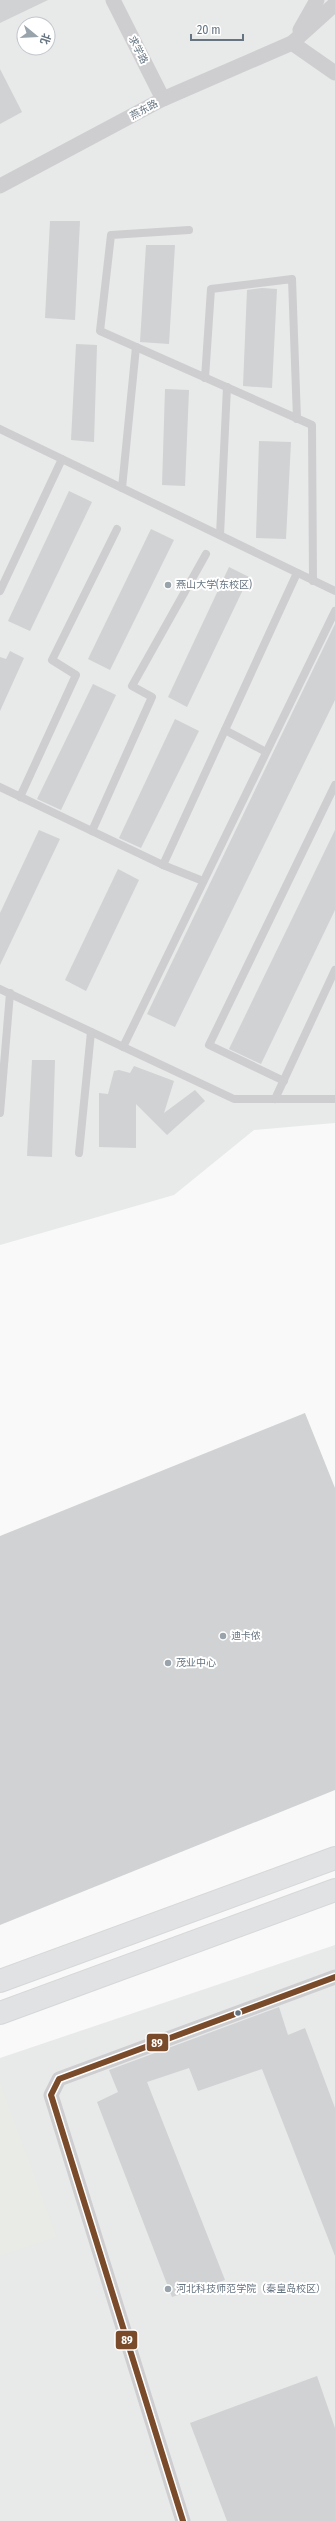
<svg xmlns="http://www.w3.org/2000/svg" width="335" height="2521" font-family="'Fira Sans Condensed','Noto Sans SC',sans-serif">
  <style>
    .built { fill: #e8e9e9; fill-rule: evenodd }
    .green { fill: #e8ebe6 }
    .building { fill: #d0d2d3 }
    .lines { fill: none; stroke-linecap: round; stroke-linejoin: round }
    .secondary-casing { stroke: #d6d7d8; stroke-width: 24 }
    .service { stroke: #ceced0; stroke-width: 8 }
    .minor { stroke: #ceced0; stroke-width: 15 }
    .secondary { stroke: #e1e2e3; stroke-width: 22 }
    .bus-1-casing { stroke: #fff; stroke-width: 9 }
    .bus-1 { stroke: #7a4b2a; stroke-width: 6 }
    .poi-dot { fill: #99a3ab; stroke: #fff; stroke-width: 1.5 }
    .bus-dot { fill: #667481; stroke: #fff; stroke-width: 1.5 }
    .labels { text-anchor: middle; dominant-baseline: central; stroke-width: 4; stroke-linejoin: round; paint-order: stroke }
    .street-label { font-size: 10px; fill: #667481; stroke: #fff }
    .poi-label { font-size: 10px; fill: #667481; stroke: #fff; text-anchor: start }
    .line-badge { stroke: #fff; stroke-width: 1.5 }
    .badge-label { font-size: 11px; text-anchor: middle; font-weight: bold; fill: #fff }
  </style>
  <rect width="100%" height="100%" fill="#f9f9f9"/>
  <!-- built -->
  <g class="built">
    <path d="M0 0H335V1123L254 1130 174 1195 0 1245ZM24 24H48V48H24Z"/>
    <polygon points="335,1945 335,2521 0,2521 0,2058"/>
  </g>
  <!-- green -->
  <polygon class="green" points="0,2082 57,2237 0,2256"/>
  <!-- building -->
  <g class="building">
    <polygon points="0,0 48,0 0,23"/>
    <polygon points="0,69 22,112 0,124"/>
    <polygon points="50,221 80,221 75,320 45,318"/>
    <polygon points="146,245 175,245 169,344 140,342"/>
    <polygon points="262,288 277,289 272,388 243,386 247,290"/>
    <polygon points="76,344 97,345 94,442 71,440"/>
    <polygon points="165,389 189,390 185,486 162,485"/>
    <polygon points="259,441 291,442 286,539 256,538"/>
    <polygon points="69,491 92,502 30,631 8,621"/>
    <polygon points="151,529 174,540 110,670 88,659"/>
    <polygon points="229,567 249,577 187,707 168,697"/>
    <polygon points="335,624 335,700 175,1027 147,1014"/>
    <polygon points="10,651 24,658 0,711 0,657 6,659"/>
    <polygon points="93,684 116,695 61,810 37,799"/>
    <polygon points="175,719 199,731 141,848 119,838"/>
    <polygon points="39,830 60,839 0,965 0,913"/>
    <polygon points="335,830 335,910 261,1064 229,1049"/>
    <polygon points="118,869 139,880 86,991 65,980"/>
    <polygon points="32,1060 55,1060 52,1157 27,1156"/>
    <polygon points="134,1066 174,1081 164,1113 195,1090 205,1101 167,1135 136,1104 136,1148 99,1147 99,1093 108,1094 114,1071 119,1070 130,1073"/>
    <polygon points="305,1413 335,1488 335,1790 0,1925 0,1536"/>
    <polygon points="279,2007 288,2035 305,2028 335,2108 335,2256 262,2069 198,2091 189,2068 147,2082 225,2280 172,2297 97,2102 118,2092 109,2070"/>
    <polygon points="317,2376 335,2428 335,2521 227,2521 190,2423"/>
  </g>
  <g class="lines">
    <!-- secondary casing -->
    <g class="secondary-casing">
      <g id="secondary">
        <polyline points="0,1981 335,1858"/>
        <polyline points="0,2013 335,1890"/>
      </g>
    </g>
    <!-- service -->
    <g class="service">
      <polyline points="189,230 111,235 100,331 312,425 313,581"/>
      <polyline points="205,378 211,289 292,279 297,419"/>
      <polyline points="0,429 335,591"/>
      <polyline points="122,488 136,347"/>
      <polyline points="220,535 227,387"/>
      <polyline points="0,591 62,459"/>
      <polyline points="225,730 266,752"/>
      <polyline points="0,787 163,865"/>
      <polyline points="20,797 76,675 52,660 117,529"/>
      <polyline points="92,831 152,697 132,686 206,554"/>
      <polyline points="203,881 163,865 297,573"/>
      <polyline points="0,989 234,1099 335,1099"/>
      <polyline points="123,1047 335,611"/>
      <polyline points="284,1081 209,1045 335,785"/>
      <polyline points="275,1099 335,970"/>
      <polyline points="0,1113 10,993"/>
      <polyline points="79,1153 91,1032"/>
    </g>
    <!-- minor -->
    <g class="minor">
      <polyline points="113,0 163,99"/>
      <polyline points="300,30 317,0"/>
      <polyline points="292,43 335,73"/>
      <polyline points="0,186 163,99 292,43 335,4"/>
      <polyline points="183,2521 51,2095 59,2079 335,1977"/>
    </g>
    <!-- secondary -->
    <use href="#secondary" class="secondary"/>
    <!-- bus-1 casing -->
    <g class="bus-1-casing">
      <polyline id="bus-1" points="183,2521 51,2095 59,2079 335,1977"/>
    </g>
    <!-- bus-1 -->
    <use href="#bus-1" class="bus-1"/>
  </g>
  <!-- markers -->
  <g class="poi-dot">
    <circle cx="168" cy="585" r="4"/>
    <circle cx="223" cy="1636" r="4"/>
    <circle cx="168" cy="1663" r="4"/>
    <circle cx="168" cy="2289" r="4"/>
  </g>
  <circle class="bus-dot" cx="238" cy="2013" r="3.5"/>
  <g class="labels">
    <!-- street labels -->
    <g class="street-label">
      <text transform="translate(138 50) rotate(63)">求学路</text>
      <text transform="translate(144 110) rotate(-28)">燕东路</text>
    </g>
    <!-- poi labels -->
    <g class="poi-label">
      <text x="176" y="585">燕山大学(东校区)</text>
      <text x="231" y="1636">迪卡侬</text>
      <text x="176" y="1663">茂业中心</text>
      <text x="176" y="2289">河北科技师范学院（秦皇岛校区）</text>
    </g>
  </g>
  <g class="line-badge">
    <rect x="146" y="2033" width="23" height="19" rx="4" fill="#7a4b2a"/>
    <rect x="115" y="2330" width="23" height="20" rx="4" fill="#7a4b2a"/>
  </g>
  <g class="badge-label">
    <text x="157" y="2047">89</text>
    <text x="127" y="2344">89</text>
  </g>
  <!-- north arrow -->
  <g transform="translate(36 36) rotate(108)"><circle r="19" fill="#ffffff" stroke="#c2c7cd"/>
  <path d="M0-3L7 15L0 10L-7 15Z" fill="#99a3ab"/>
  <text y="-6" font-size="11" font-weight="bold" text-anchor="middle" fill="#667481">北</text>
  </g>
  <!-- scale -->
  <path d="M191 34v6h52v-6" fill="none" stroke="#667481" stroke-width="2"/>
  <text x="197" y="34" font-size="12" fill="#667481" stroke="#ffffff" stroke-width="3" paint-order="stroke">20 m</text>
</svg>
